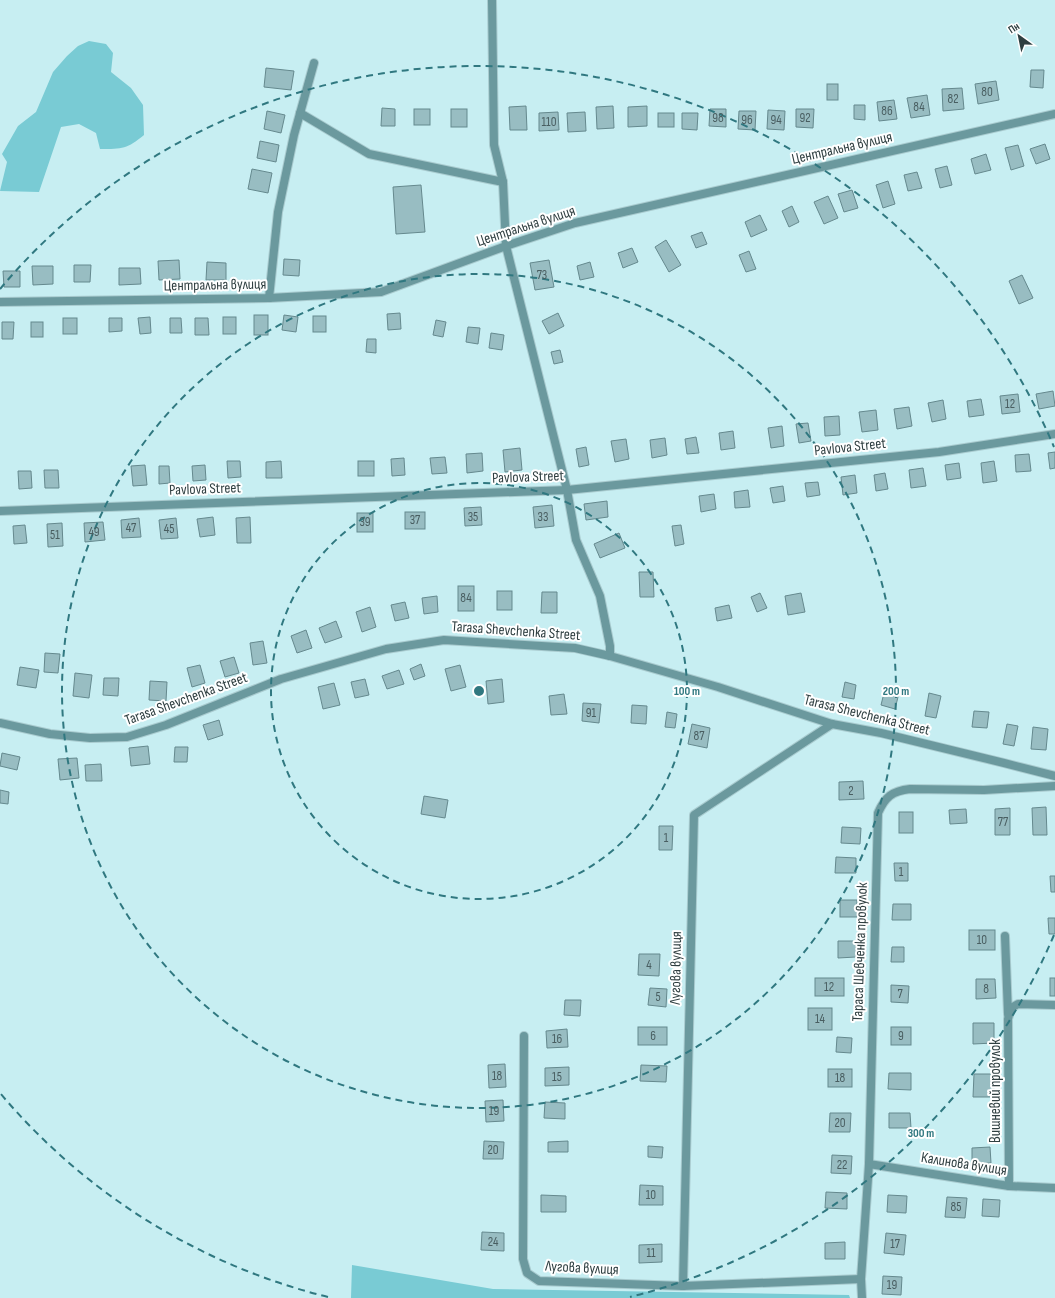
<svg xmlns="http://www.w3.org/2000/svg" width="1055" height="1298" font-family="'Sofia Sans Condensed',sans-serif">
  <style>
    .green { fill: #79cbd4 }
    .building { fill: #98bdc2; stroke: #65898e }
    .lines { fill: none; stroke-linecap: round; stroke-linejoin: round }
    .minor-casing { stroke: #a9cbcf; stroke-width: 10 }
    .minor { stroke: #6b999e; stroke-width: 8 }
    .ring { fill: none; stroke: #307880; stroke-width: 2; stroke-dasharray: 7 5 }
    .labels { text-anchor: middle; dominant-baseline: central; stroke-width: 4; stroke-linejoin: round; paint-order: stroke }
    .number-label { font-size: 13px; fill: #495e61 }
    .street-label { font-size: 15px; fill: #2f3f41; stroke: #fff }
    .centre { fill: #307880; stroke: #fff; stroke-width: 2 }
    .ring-label { font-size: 12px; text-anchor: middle; font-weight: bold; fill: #307880; stroke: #fff; stroke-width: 4; stroke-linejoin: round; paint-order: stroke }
  </style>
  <rect width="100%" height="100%" fill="#c7eef2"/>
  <!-- green -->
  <g class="green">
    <path d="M89 41 106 44 113 53 111 72 131 88 143 105 144 135C127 149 123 149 100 149L96 133 79 124 61 127 39 192 0 191 7 162 2 154 18 126 36 112 53 72 67 56 78 46Z"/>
    <polygon points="352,1265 493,1289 849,1295 850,1298 351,1298"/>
  </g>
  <!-- building -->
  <g class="building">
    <polygon points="266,68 294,71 291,90 264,87"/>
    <polygon points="1031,70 1044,70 1043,88 1030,87"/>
    <polygon points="996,81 999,100 978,104 975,84"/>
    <rect x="827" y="84" width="11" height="16"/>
    <polygon points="962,88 964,109 943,111 942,89"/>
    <polygon points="927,95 930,115 911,118 907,98"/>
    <polygon points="894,100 897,119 879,121 877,102"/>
    <polygon points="854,105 865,105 865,120 854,119"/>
    <polygon points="526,106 527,130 510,130 509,107"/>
    <polygon points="613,106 614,128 597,129 596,107"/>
    <polygon points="647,106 647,126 628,127 628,107"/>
    <polygon points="382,108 395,109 395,126 381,126"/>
    <rect x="414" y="109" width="16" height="16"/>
    <rect x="451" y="109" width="16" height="18"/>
    <polygon points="710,109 726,109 726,127 709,126"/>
    <polygon points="796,109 814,109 813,128 796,127"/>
    <polygon points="768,110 785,111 784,130 767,129"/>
    <polygon points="267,111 285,115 281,133 264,129"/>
    <polygon points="739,111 756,111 755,130 738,129"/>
    <polygon points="558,112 559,130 539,131 539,113"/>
    <polygon points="585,112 586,131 568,132 567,113"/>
    <rect x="658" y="113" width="16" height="14"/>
    <polygon points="682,113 698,113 697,130 682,129"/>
    <polygon points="260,141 279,145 276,162 257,158"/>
    <polygon points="1045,144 1050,159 1036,164 1030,149"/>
    <polygon points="1018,145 1024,166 1011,170 1005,148"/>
    <polygon points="986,154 991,170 975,174 971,159"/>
    <polygon points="947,166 952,185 940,188 935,169"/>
    <polygon points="252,169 272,173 268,193 248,189"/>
    <polygon points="917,172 922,188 908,191 904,175"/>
    <polygon points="888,181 895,204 883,208 876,185"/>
    <polygon points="421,185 425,232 396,234 393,187"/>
    <polygon points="852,190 858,208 844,212 838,194"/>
    <polygon points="828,196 838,218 824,224 814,202"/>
    <polygon points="792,206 799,222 789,227 782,211"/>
    <polygon points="760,215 767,230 751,237 745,222"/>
    <polygon points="702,232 707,244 696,248 691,236"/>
    <polygon points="666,240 681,265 669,272 655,247"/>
    <polygon points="632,248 638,262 623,268 618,253"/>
    <polygon points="749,251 756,269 746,272 739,255"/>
    <polygon points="284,259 300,260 299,276 283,275"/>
    <polygon points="179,260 180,279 159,280 158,261"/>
    <polygon points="549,260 554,287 535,290 530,263"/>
    <polygon points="207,262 226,263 226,280 206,280"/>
    <polygon points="590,262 594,277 580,280 577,266"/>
    <polygon points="74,265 91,265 90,282 74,282"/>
    <polygon points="32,266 53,266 53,284 33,285"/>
    <polygon points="119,268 140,268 141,284 119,285"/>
    <polygon points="3,271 20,271 20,287 4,287"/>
    <polygon points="1022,275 1033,298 1019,304 1009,281"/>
    <polygon points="400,313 401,329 388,330 387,314"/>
    <polygon points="558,313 564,326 549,334 542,321"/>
    <rect x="254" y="315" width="14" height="20"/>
    <polygon points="284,315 298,317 296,332 282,330"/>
    <rect x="313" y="316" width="13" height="16"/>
    <polygon points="150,317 151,333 140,334 138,318"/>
    <rect x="223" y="317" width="13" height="17"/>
    <rect x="63" y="318" width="14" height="16"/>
    <polygon points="109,318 122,318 122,331 109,332"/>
    <polygon points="170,318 181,318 182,333 170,333"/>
    <polygon points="195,318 208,318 209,335 195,335"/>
    <polygon points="436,320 446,322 443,337 433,335"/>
    <polygon points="2,322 14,322 13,339 2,339"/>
    <rect x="31" y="322" width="12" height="15"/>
    <polygon points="468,327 480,328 478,344 466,342"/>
    <polygon points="491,333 504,335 502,350 489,348"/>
    <polygon points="367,339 376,339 376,353 366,352"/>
    <polygon points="560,350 563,362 554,364 551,352"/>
    <polygon points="1053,391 1055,406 1039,409 1036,394"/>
    <polygon points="1018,394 1020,412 1002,414 1000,396"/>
    <polygon points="981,399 984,415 969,417 967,401"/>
    <polygon points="943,400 946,419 932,422 928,403"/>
    <polygon points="909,407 912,426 897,429 894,409"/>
    <polygon points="876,410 878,430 862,432 859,412"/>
    <polygon points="839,416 840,435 825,436 824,417"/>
    <polygon points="808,423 811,441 799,443 796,424"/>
    <polygon points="782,426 784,446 771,448 768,428"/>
    <polygon points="733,431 735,448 721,450 719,433"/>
    <polygon points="696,437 699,453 687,454 685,439"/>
    <polygon points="665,438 667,455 652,458 650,440"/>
    <polygon points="626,439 629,459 615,462 611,441"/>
    <polygon points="586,447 589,465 579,467 576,449"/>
    <polygon points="520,448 522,470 505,472 503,450"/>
    <polygon points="1055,452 1055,468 1050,469 1048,453"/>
    <polygon points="482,453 483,471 467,473 466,454"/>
    <polygon points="1029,454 1031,471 1016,472 1015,455"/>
    <polygon points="445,457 447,473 432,474 430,458"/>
    <polygon points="404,458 405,475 392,476 391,459"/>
    <polygon points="227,461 240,461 241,477 228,478"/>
    <polygon points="281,461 282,478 266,478 266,462"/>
    <rect x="358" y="461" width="16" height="15"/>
    <polygon points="994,461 997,481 983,483 981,463"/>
    <polygon points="959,463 961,478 947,480 945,465"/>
    <polygon points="145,465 147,485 133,486 131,466"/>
    <polygon points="205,465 206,480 193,481 192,466"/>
    <polygon points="159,466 169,466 170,483 159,484"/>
    <polygon points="923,468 926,486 911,488 909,470"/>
    <polygon points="44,470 58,470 59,488 45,488"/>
    <polygon points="18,471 31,471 32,488 19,489"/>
    <polygon points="885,473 888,489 876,491 874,475"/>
    <polygon points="855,475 857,493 843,495 841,477"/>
    <polygon points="818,482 820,495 807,497 805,483"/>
    <polygon points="783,486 785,501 773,503 770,488"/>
    <polygon points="748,490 750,507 735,508 734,492"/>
    <polygon points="714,494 716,509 701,512 699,496"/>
    <polygon points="607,501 608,517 586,520 584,504"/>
    <polygon points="552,505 554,526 535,528 533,507"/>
    <polygon points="481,507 482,525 465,526 464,508"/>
    <rect x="405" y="512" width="20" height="17"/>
    <rect x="357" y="513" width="16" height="19"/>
    <polygon points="213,517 215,535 200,537 197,519"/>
    <polygon points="250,517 251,543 237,543 236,518"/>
    <polygon points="139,518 141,537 122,538 121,520"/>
    <polygon points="176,518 178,538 161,539 159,520"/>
    <polygon points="103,522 105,540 85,542 84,523"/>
    <polygon points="62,523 63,546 48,547 47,524"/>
    <polygon points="25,525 27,543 14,544 13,526"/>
    <polygon points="681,525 684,544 675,546 672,526"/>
    <polygon points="619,533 625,548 600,558 594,544"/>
    <polygon points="639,572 653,572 654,597 640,597"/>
    <rect x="458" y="586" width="16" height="25"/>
    <rect x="497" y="591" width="15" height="19"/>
    <polygon points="542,592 557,592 557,613 541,613"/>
    <polygon points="760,593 767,608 757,612 751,597"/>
    <polygon points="801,593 805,612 788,615 785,596"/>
    <polygon points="437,596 438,612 424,614 422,598"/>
    <polygon points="405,602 409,618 395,621 391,605"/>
    <polygon points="729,605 732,618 717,621 715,608"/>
    <polygon points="370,607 376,627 362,632 356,612"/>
    <polygon points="336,621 342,637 325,643 319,628"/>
    <polygon points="306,630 312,648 297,653 291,636"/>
    <polygon points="263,641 267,663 253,665 250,643"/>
    <polygon points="45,653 60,654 58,673 44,672"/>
    <polygon points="234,657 239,673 225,677 220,661"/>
    <polygon points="421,664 425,676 414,680 410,669"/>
    <polygon points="200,665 205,683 192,687 187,668"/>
    <polygon points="460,665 466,687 451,691 445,669"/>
    <polygon points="20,667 39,670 36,688 17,685"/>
    <polygon points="399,670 404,684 387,689 382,676"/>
    <polygon points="75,673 92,675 89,698 73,696"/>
    <polygon points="104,678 119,678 118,696 103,695"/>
    <polygon points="365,679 369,695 355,698 351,682"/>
    <polygon points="502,679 504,702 488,704 486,681"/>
    <polygon points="150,681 167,682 166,701 149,700"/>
    <polygon points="845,682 856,685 854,699 842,697"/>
    <polygon points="334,683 340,705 323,709 318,687"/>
    <polygon points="885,689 899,693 895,709 881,705"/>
    <polygon points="929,693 941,696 936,718 925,716"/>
    <polygon points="564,694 567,714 551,715 549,696"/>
    <polygon points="583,703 601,704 599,723 582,721"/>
    <polygon points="632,705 647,706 646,724 631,723"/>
    <polygon points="974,711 989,712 987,728 972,727"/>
    <polygon points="667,712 677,714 675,728 665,727"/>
    <polygon points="219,720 223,735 208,740 203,725"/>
    <polygon points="692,724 710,728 707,748 688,744"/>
    <polygon points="1007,724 1018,726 1014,746 1003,744"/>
    <polygon points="1033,727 1048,729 1046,750 1031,749"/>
    <polygon points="148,746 150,764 131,766 129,748"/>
    <polygon points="175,747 188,747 187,762 174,762"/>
    <polygon points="2,753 20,757 17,770 0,766"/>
    <polygon points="77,758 79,778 60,780 58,759"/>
    <polygon points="101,764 102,781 86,781 85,765"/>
    <polygon points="863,781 864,799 839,800 839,782"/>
    <polygon points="0,790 9,792 8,804 0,803"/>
    <polygon points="424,796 448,800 445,818 421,814"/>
    <polygon points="1046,807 1047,835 1033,835 1032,808"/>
    <polygon points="1010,808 1010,835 995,835 995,809"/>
    <polygon points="966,809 967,823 950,824 949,810"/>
    <rect x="899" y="812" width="14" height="21"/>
    <polygon points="659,826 673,826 672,850 659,850"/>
    <polygon points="842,827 861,828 860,844 841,843"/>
    <polygon points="836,857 856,858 856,873 835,873"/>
    <polygon points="894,863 908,863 908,881 895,881"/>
    <polygon points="1050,876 1055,876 1055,892 1051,892"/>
    <rect x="840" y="900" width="17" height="17"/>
    <polygon points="893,904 911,904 911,920 892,920"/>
    <polygon points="1048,918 1055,918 1055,934 1049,934"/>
    <rect x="969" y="930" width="26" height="20"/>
    <polygon points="838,941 856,941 856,957 838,958"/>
    <polygon points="892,947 904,947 904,962 891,962"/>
    <polygon points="639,954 660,954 659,976 638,975"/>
    <rect x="815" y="978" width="29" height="18"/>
    <rect x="1050" y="978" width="5" height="18"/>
    <polygon points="976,979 995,979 996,998 976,999"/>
    <polygon points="891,985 909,986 908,1003 891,1002"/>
    <polygon points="650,988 667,989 666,1007 648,1005"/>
    <polygon points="565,1000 581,1000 580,1016 564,1015"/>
    <rect x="808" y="1008" width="24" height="22"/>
    <polygon points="973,1023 994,1023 994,1043 973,1044"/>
    <rect x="638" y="1027" width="29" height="18"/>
    <rect x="891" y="1027" width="20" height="18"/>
    <polygon points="567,1029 568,1047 547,1048 546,1031"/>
    <polygon points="837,1037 852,1038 851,1053 836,1052"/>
    <polygon points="505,1064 506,1087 489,1088 488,1065"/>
    <polygon points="641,1065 667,1066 666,1082 640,1081"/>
    <polygon points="569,1067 569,1085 545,1086 545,1068"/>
    <rect x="828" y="1069" width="24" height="18"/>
    <polygon points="889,1073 911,1073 911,1090 888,1089"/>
    <polygon points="974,1074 994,1074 994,1097 973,1097"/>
    <polygon points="503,1100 504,1121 486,1122 485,1101"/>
    <polygon points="545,1102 565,1103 565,1119 544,1118"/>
    <polygon points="830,1113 851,1113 850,1132 829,1132"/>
    <polygon points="889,1113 910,1113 911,1128 889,1128"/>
    <polygon points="484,1141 504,1142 503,1159 483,1159"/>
    <polygon points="568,1141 568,1152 548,1152 548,1142"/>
    <polygon points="648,1146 663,1147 662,1158 648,1157"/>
    <polygon points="990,1147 991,1163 972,1164 972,1148"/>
    <polygon points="832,1155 852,1156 851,1174 831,1173"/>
    <polygon points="640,1185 663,1186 663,1205 639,1205"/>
    <polygon points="826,1192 847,1193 847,1209 825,1208"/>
    <polygon points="541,1195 566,1196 566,1212 541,1212"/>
    <polygon points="888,1195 907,1196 906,1213 887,1212"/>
    <polygon points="947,1197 967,1198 965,1218 945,1217"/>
    <polygon points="983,1199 1000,1200 999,1217 982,1216"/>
    <polygon points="482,1232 504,1233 504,1251 481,1250"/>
    <polygon points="886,1233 906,1235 904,1255 884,1253"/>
    <polygon points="845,1242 845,1259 825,1259 825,1243"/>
    <polygon points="662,1244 662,1262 639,1263 639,1245"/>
    <polygon points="883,1276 902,1277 901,1295 882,1294"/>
  </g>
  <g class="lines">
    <!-- minor casing -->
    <g class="minor-casing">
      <g id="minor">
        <polyline points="492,0 494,145 503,182 506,246 567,490 576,540 600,596 610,646 610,656"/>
        <polyline points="300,113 369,154 503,182"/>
        <polyline points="269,298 278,212 294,135 314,63"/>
        <polyline points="0,302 269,298 381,292 506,246 575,223 1055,114"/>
        <polyline points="0,511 567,490 939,452 1055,434"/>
        <polyline points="0,723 50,734 90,738 127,737 166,725 281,679 386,649 444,640 575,648 610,656 718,687 832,724 881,733 1004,763 1055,776"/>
        <polyline points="1005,936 1008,1014"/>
        <polyline points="524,1036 523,1259 527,1273 539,1281 683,1286 861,1279 862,1298"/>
        <polyline points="869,1164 1009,1186 1055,1188"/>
        <polyline points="1009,1186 1008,1019 1011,1008 1018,1004 1055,1005"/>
        <path d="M861 1279 869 1164 878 813C885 797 892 791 910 789L984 790 1055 786"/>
        <polyline points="683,1286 694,815 832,724"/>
      </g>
    </g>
    <!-- minor -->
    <use href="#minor" class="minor"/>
  </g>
  <!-- distance rings -->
  <g class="ring">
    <circle cx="479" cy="691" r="208"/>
    <circle cx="479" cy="691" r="417"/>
    <path d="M1054 935A625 625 0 0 1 630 1297M328 1297A625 625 0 0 1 0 1093M0 289A625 625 0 0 1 1054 447"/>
  </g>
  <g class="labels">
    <!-- number labels -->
    <g class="number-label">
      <text x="987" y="92">80</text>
      <text x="953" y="99">82</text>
      <text x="919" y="107">84</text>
      <text x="887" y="111">86</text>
      <text x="718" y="118">98</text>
      <text x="805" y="118">92</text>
      <text x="747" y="120">96</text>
      <text x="776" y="120">94</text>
      <text x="549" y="122">110</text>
      <text x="542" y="275">73</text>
      <text x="1010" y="404">12</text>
      <text x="473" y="517">35</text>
      <text x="543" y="517">33</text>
      <text x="415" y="520">37</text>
      <text x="365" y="522">39</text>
      <text x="131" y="528">47</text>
      <text x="169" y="529">45</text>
      <text x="94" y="532">49</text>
      <text x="55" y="535">51</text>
      <text x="466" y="598">84</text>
      <text x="591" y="713">91</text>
      <text x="699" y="736">87</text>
      <text x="851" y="791">2</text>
      <text x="1003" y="822">77</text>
      <text x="666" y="838">1</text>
      <text x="901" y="872">1</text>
      <text x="982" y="940">10</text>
      <text x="649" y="965">4</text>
      <text x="829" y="987">12</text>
      <text x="986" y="989">8</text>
      <text x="900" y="994">7</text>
      <text x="658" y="997">5</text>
      <text x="820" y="1019">14</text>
      <text x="653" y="1036">6</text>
      <text x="901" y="1036">9</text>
      <text x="557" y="1039">16</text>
      <text x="497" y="1076">18</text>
      <text x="557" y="1077">15</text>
      <text x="840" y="1078">18</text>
      <text x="494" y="1111">19</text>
      <text x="840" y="1123">20</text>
      <text x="493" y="1150">20</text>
      <text x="842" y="1165">22</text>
      <text x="651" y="1195">10</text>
      <text x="956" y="1207">85</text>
      <text x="493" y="1242">24</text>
      <text x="895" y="1244">17</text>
      <text x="651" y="1253">11</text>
      <text x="892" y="1285">19</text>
    </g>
    <!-- street labels -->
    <g class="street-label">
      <text transform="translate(842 148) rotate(-13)">Центральна вулиця</text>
      <text transform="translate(526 226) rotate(-18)">Центральна вулиця</text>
      <text transform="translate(215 285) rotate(-1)">Центральна вулиця</text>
      <text transform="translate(850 447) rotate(-6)">Pavlova Street</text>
      <text transform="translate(528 477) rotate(-2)">Pavlova Street</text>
      <text transform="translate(205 489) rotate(-2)">Pavlova Street</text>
      <text transform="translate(516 631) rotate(4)">Tarasa Shevchenka Street</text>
      <text transform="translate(186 699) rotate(-20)">Tarasa Shevchenka Street</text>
      <text transform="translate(867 715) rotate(14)">Tarasa Shevchenka Street</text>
      <text transform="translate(860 952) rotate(-88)">Тараса Шевченка провулок</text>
      <text transform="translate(676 968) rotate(-89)">Лугова вулиця</text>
      <text transform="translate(995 1091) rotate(-90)">Вишневий провулок</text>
      <text transform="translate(964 1164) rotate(9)">Калинова вулиця</text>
      <text transform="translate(582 1268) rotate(3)">Лугова вулиця</text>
    </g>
  </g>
  <circle cx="479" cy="691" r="6" class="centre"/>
  <g class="ring-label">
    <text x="687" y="695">100 m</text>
    <text x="896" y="695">200 m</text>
    <text x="921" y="1137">300 m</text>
  </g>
  <!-- north arrow -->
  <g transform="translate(1019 36) rotate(327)" stroke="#ffffff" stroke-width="3" paint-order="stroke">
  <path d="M0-3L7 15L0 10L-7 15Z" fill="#2f3f41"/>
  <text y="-6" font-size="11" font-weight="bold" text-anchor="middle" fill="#2f3f41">Пн</text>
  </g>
</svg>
